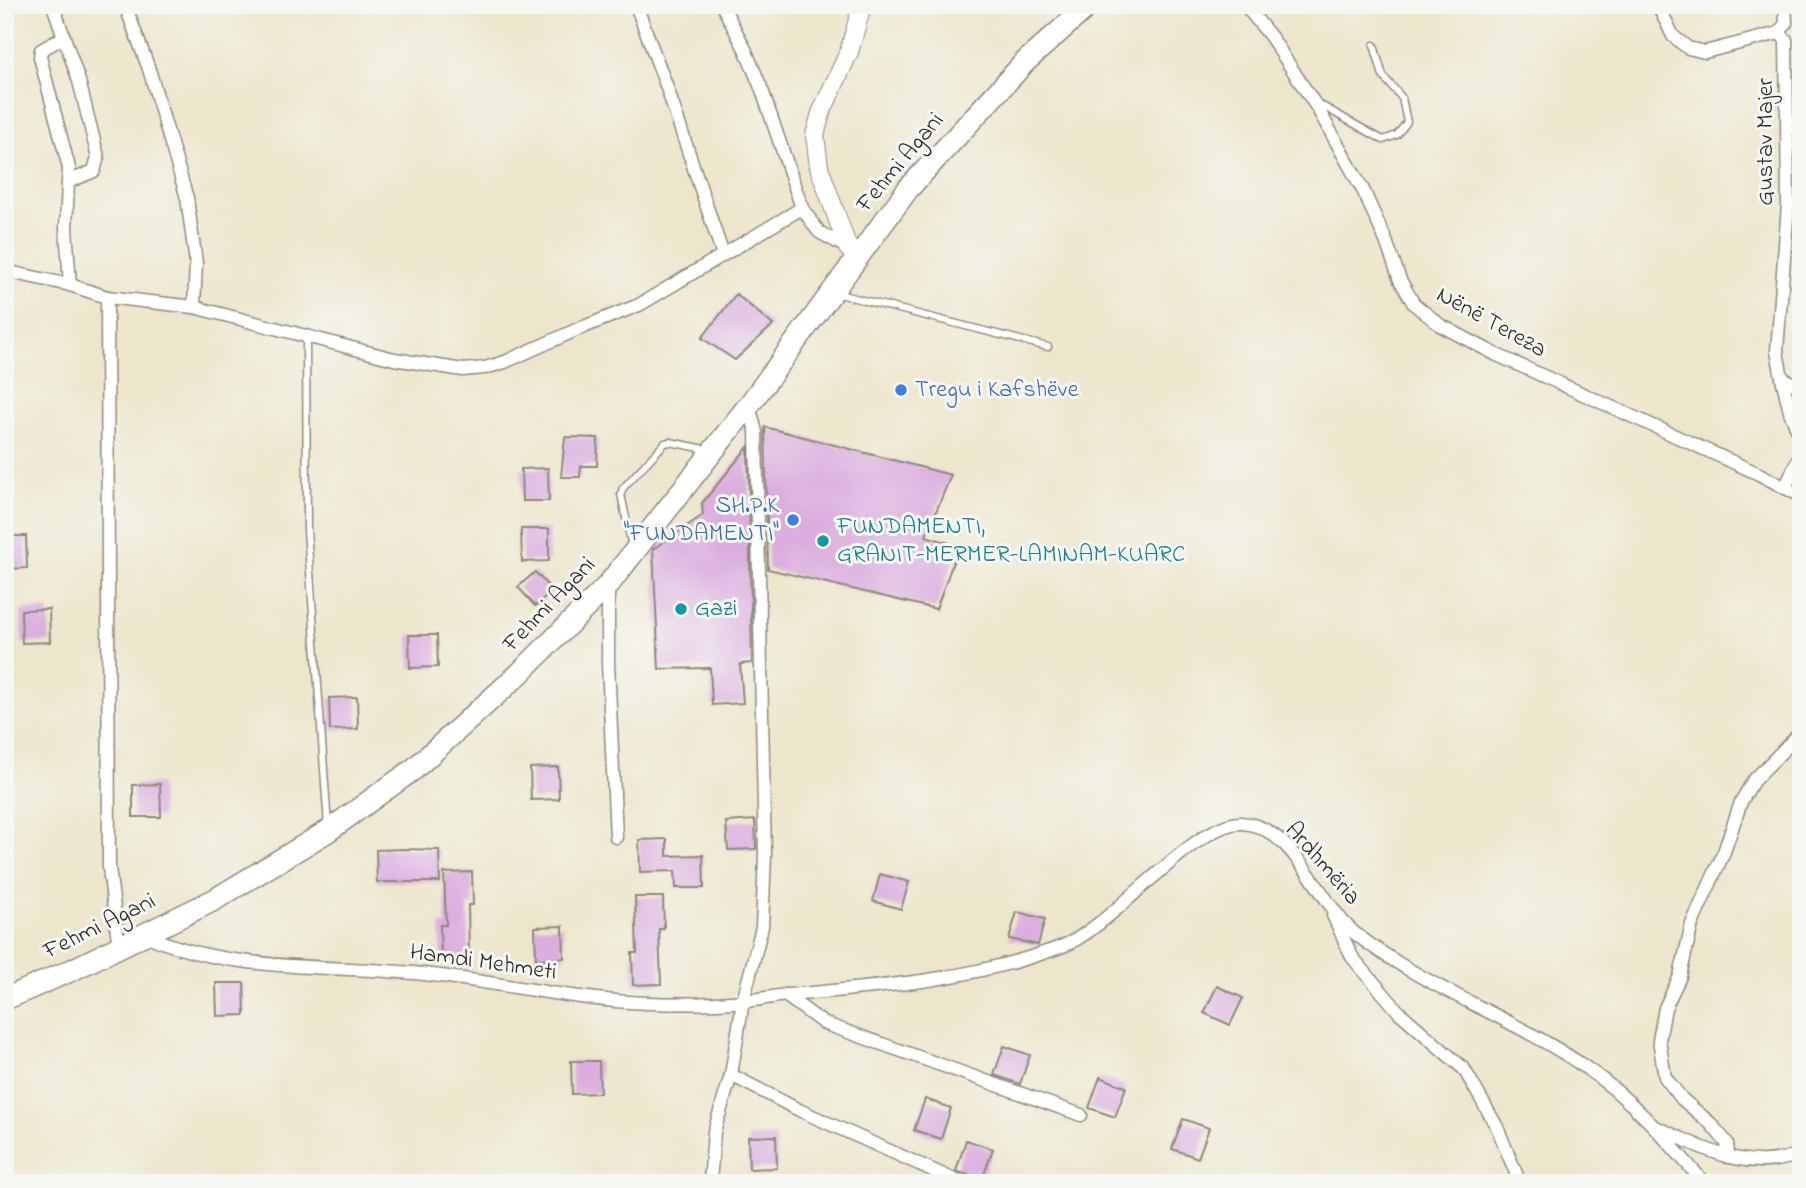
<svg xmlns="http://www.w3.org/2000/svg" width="1806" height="1188" font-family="'Indie Flower',sans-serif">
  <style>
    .building { fill: #dbaedf }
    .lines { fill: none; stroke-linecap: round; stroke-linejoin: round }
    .lane-casing { stroke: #8c887c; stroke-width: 9 }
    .street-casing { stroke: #8c887c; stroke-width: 15 }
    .secondary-casing { stroke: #8c887c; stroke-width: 20 }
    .primary-casing { stroke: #8c887c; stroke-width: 24 }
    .lane { stroke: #fff; stroke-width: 6 }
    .street { stroke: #fff; stroke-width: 12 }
    .secondary { stroke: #fff; stroke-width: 18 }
    .primary { stroke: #fff; stroke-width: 21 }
    .shop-dot { fill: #3f7fe0; stroke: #f6f6f2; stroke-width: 2.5 }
    .culture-dot { fill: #0f9aa8; stroke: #f6f6f2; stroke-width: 2.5 }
    .labels { text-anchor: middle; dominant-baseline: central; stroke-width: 6; stroke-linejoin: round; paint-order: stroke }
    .street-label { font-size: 24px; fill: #2b2b2b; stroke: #f6f6f2 }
    .shop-label { font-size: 24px; fill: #366cbe; stroke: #f6f6f2; text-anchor: start }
    .culture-label { font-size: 24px; fill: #0d838f; stroke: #f6f6f2; text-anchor: start }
  </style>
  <rect width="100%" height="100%" fill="#f6f6f2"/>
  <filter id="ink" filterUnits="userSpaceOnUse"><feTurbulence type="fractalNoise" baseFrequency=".0143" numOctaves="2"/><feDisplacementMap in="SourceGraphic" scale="14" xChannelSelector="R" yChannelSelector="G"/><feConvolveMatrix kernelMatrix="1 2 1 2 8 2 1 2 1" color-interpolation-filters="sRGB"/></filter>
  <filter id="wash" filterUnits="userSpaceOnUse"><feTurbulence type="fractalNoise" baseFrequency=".00686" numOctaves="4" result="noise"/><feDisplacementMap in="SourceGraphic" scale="28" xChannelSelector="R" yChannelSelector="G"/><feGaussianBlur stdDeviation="1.57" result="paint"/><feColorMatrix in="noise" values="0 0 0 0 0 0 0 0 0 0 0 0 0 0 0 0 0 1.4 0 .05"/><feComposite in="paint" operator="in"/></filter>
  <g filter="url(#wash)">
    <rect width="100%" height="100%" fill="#ede6cc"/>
    <g id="blocks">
      <!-- building -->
      <g class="building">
        <polygon points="736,294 773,325 735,360 702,338"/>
        <polygon points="765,427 951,475 926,536 959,546 936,609 768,569"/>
        <polygon points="565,437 598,438 597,466 581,466 580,477 561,477"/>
        <polygon points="748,447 752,663 740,664 743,703 712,705 710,668 659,669 653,549 703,515 702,503"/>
        <polygon points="548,468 549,501 522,501 521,469"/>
        <polygon points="521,529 549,529 549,561 522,562"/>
        <polygon points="5,536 26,536 27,568 5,569"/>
        <polygon points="535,572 553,591 535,606 518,587"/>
        <polygon points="49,609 50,642 22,643 21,610"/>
        <polygon points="409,635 437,635 438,667 410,668"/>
        <polygon points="357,697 358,729 330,730 329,698"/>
        <polygon points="558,767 559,799 531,800 530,768"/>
        <polygon points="160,784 161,817 133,817 133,785"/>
        <polygon points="755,820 756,849 728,850 726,822"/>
        <polygon points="667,839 667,856 703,855 704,888 676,888 675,871 640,872 639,840"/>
        <polygon points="404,849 439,850 440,882 377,882 376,850"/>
        <polygon points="472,872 473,905 468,905 469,957 441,958 440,925 446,925 444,873"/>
        <polygon points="880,874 909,882 901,909 873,901"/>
        <polygon points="635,897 663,897 664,929 659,929 661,984 633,985 632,953 637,953"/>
        <polygon points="1017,912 1045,919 1038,945 1009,939"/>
        <polygon points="563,926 564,958 536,959 535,927"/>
        <polygon points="216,983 244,983 245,1015 217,1016"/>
        <polygon points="1217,986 1243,998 1230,1025 1204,1013"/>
        <polygon points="1004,1046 1030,1055 1020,1084 994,1075"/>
        <polygon points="571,1061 599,1061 600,1093 572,1094"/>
        <polygon points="1100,1077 1126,1087 1115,1117 1089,1108"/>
        <polygon points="925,1099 951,1108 941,1139 914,1130"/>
        <polygon points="1183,1119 1209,1128 1198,1158 1172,1149"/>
        <polygon points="776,1136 777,1168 749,1169 748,1137"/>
        <polygon points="966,1140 993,1149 982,1180 956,1171"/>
      </g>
    </g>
  </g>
  <g filter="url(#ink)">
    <use href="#blocks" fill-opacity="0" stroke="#8c887c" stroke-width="2"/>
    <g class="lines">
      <!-- lane casing -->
      <g class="lane-casing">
        <g id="lane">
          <polyline points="1317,103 1383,140 1397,135 1407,122 1402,98 1383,76 1374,45"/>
          <polyline points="835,293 1048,347"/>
          <polyline points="306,337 307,530 328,826"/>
          <polyline points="632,547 621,494 623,488 665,443 670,442 710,450"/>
        </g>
      </g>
      <!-- street casing -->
      <g class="street-casing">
        <g id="street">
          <polyline points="53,5 79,81 98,157 94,171 68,182 66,228 70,285"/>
          <polyline points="125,5 149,69 187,198 196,263 194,307"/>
          <polyline points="636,5 666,85 723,255"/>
          <polyline points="722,5 745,49 762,90 802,208 819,232 848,248"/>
          <polyline points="1245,5 1271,37 1318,109 1363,190 1386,241 1400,280 1414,304 1440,325 1497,355 1759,474 1801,496"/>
          <polyline points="1658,5 1673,36 1688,48 1705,52 1779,33 1786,40 1788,205 1777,351 1782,378 1801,387"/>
          <polyline points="1779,33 1786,23 1785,5"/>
          <polyline points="64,37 41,50 40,57 69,168 68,182"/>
          <polyline points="5,271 70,285 107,297 194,307 394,359 463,370 485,368 505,362 576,330 639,305 802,208"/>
          <polyline points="107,297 109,868 119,948"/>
          <polyline points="1782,378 1790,412 1801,439"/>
          <polyline points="1785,488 1801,453"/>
          <polyline points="608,586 608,663 616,837"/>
          <polyline points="1333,915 1352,957 1399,1012 1464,1069 1497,1127 1520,1183"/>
          <path d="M146 935C224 972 327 965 413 973 491 980 568 1000 648 1003 679 1004 713 1004 744 1001 759 1000 773 996 788 995 881 987 974 980 1063 946 1112 927 1195 822 1241 823 1295 825 1320 907 1357 935 1427 989 1513 1017 1585 1067 1632 1099 1667 1140 1704 1183"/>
          <polyline points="785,995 823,1023 1081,1115"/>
          <polyline points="731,1075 799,1110 961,1183"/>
          <path d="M1658 1128C1703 1148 1751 1175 1801 1153"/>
          <polyline points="1728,1157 1727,1143 1710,1123 1682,1099 1665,1077 1659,1040 1665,1008 1680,976 1692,924 1724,852 1741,802 1753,781 1801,732"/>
          <polyline points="710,1183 714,1132 731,1075 743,1001 762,927 765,855 756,432 749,405"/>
        </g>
      </g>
      <!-- secondary casing -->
      <g class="secondary-casing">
        <polyline id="secondary" points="858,258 848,248 819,167 815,135 821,113 849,52 862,5"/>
      </g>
      <!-- primary casing -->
      <g class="primary-casing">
        <polyline id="primary" points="5,999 72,970 214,900 328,831 414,769 519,674 608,585 749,405 908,189 1025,62 1089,5"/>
      </g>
      <!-- lane -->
      <use href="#lane" class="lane"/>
      <!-- street -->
      <use href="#street" class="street"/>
      <!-- secondary -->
      <use href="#secondary" class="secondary"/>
      <!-- primary -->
      <use href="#primary" class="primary"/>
    </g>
  </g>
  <!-- markers -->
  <g class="shop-dot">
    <circle cx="901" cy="390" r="7"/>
    <circle cx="793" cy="520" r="7"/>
  </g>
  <g class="culture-dot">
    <circle cx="823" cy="541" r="7"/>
    <circle cx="681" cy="609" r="7"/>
  </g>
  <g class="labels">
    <!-- street labels -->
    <g class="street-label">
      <text transform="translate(1766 142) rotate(-90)">Gustav Majer</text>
      <text transform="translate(901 163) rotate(-50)">Fehmi Agani</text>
      <text transform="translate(1491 323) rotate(29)">Nënë Tereza</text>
      <text transform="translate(550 605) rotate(-46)">Fehmi Agani</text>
      <text transform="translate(1322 864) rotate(49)">Ardhmëria</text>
      <text transform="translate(100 927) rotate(-26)">Fehmi Agani</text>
      <text transform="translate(483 963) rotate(8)">Hamdi Mehmeti</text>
    </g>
    <!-- shop labels -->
    <g class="shop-label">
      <text x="915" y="390">Tregu i Kafshëve</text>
      <text x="779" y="506" text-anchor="end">SH.P.K<tspan x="779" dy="28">"FUNDAMENTI"</tspan></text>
    </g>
    <!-- culture labels -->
    <g class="culture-label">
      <text x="837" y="527">FUNDAMENTI,<tspan x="837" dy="28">GRANIT-MERMER-LAMINAM-KUARC</tspan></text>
      <text x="695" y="609">Gazi</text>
    </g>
  </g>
  <!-- margin -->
  <rect width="1806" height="1188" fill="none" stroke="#f6f6f2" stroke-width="28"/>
</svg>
